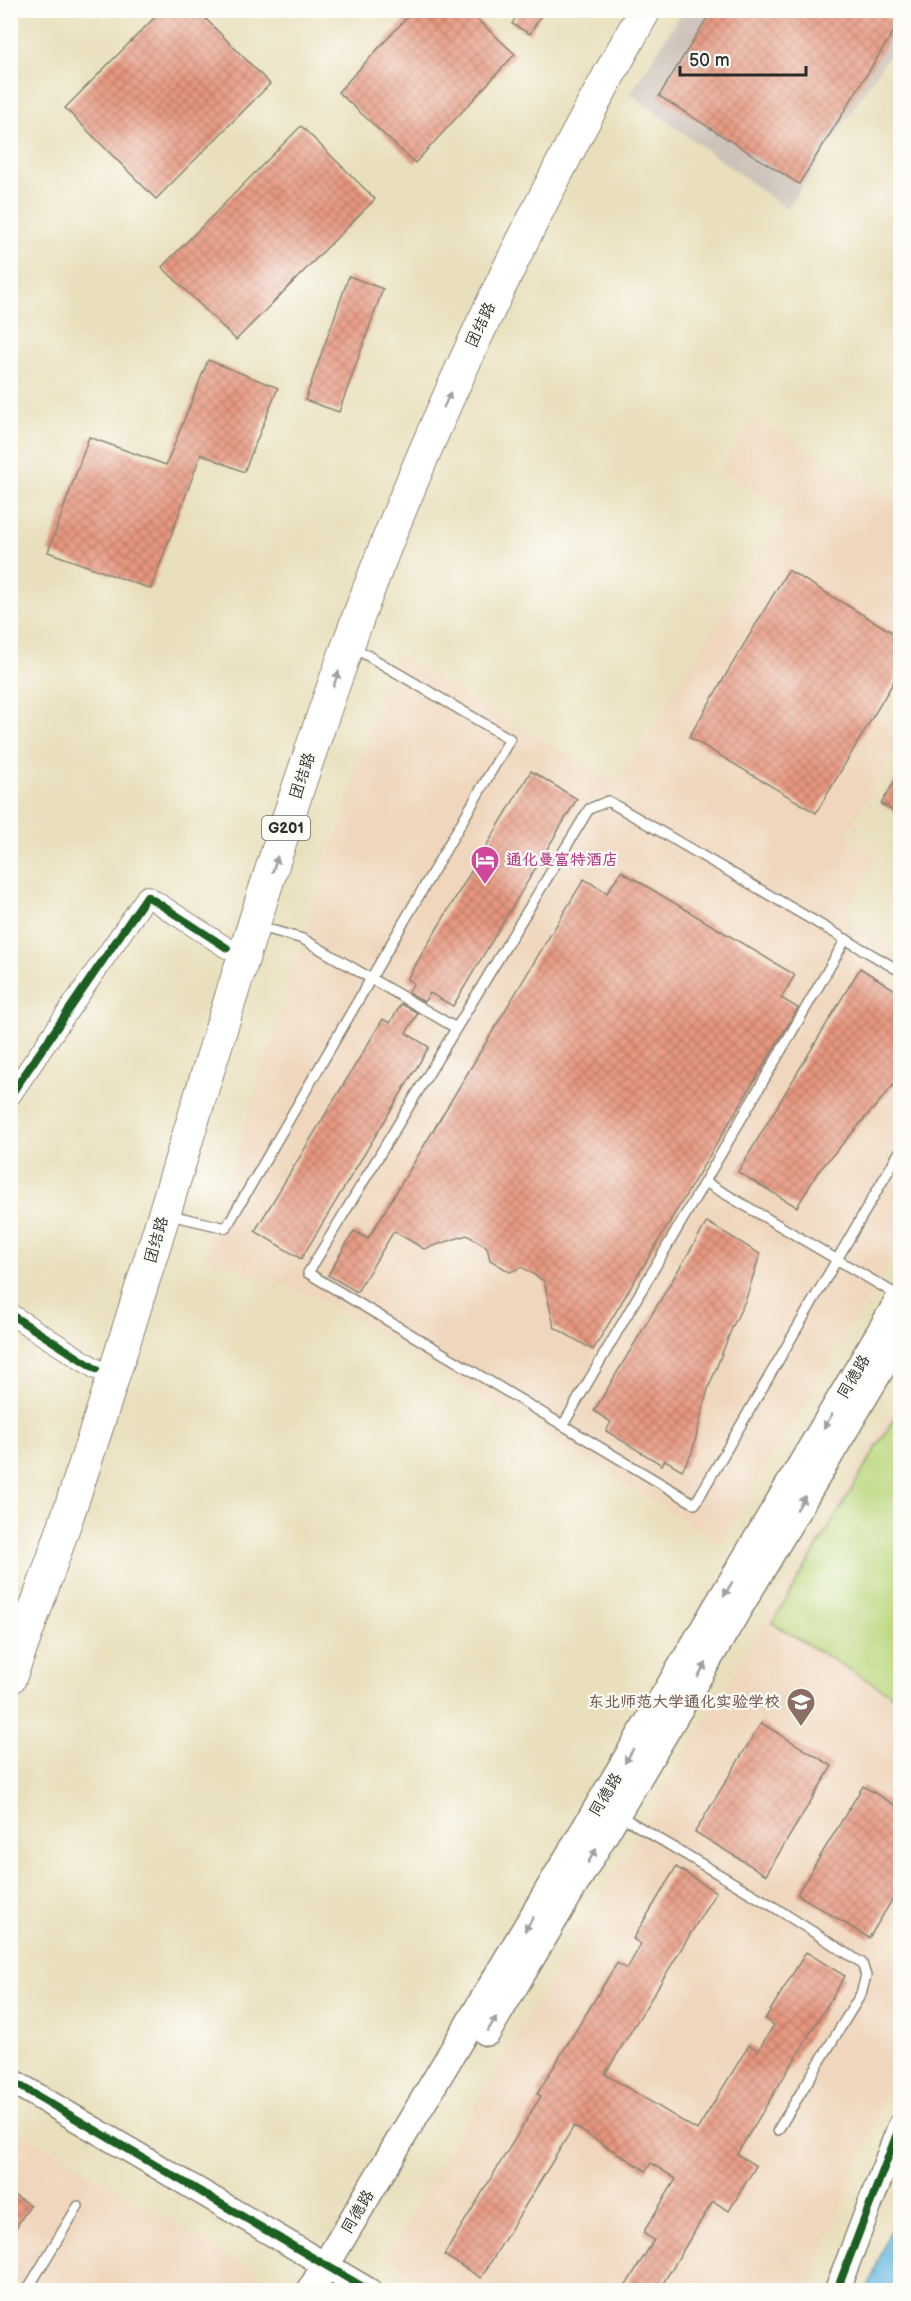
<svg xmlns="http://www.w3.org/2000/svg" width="911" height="2301" font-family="'Balsamiq Sans','LXGW WenKai TC',sans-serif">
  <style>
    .built { fill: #efd6bc }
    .industrial { fill: #cdc2b9 }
    .green { fill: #bad77d; stroke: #728154; stroke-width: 1.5 }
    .water { fill: #65b8e0; stroke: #487286; stroke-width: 1.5 }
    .building { fill: url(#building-cross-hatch) }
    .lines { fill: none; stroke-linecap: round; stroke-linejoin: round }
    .service-casing { stroke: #8a8574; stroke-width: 12 }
    .minor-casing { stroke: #8a8574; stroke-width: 22 }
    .tertiary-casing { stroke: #8a8574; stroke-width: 27 }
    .secondary-casing { stroke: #8a8574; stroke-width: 30 }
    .trunk-casing { stroke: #8a8574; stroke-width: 34 }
    .service { stroke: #fff; stroke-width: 9 }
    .minor { stroke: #fff; stroke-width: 20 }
    .tertiary { stroke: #fff; stroke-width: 24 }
    .secondary { stroke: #fff; stroke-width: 27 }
    .trunk { stroke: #fff; stroke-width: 32 }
    .cycleway-casing { stroke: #fdfcf7; stroke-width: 11 }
    .cycleway { stroke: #1b5e20; stroke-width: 8 }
    .oneway { fill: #a0a0a0 }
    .labels { text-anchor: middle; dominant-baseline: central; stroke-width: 4.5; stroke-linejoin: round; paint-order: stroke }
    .shield { fill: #fdfcf7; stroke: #6a6a68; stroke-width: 1.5 }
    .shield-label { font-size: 15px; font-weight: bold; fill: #2b2b2b }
    .street-label { font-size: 16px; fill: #2b2b2b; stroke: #fdfcf7 }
    .hotel-label { font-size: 16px; font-weight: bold; fill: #b23c85; stroke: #fdfcf7; text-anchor: start }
    .education-label { font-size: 16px; font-weight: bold; fill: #785e54; stroke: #fdfcf7; text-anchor: end }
  </style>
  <defs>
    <pattern id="building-cross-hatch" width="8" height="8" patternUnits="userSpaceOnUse" patternTransform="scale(1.5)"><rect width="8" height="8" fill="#e7967e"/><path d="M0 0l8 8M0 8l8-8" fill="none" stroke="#bb7b67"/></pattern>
  </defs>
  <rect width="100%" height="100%" fill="#fdfcf7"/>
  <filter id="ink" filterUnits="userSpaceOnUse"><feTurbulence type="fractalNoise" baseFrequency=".0167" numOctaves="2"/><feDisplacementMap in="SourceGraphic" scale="12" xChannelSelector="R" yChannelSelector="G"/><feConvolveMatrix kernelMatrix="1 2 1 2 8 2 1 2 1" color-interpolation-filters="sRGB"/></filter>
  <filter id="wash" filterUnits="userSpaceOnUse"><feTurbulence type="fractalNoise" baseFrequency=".008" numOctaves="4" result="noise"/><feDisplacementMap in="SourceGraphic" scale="24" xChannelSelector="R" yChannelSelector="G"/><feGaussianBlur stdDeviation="1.35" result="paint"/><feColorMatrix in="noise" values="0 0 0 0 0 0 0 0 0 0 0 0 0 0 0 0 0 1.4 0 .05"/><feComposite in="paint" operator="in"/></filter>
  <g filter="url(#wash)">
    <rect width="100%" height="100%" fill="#e9dfbc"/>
    <!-- built -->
    <g class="built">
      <polygon points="753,417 900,505 900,743 845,837 878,857 843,916 900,951 900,1245 721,1543 316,1296 203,1257 393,653 617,783 786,511 721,471"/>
      <polygon points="900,1396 900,2059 808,2290 440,2290 385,2257"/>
      <polygon points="10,2125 267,2280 270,2290 11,2290"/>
    </g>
    <!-- industrial -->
    <polygon class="industrial" points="683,11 900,11 900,38 787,209 630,94"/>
    <!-- green -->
    <polygon class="green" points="900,1408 900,1700 772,1623"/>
    <!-- water -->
    <polygon class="water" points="900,2205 900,2290 867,2290"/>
    <g id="blocks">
      <!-- building -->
      <g class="building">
        <polygon points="162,10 197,10 270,84 156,199 65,108"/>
        <polygon points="414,10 467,10 515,54 415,163 338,92"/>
        <polygon points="520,10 544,10 530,34 512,24"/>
        <polygon points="712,10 900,10 900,21 799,184 659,96"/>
        <polygon points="301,126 375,199 236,340 162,267"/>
        <polygon points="349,276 383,289 339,412 305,400"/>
        <polygon points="208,360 278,388 244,472 201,454 151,589 48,552 89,437 166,465"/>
        <polygon points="788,570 900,637 900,671 816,813 689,737"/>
        <polygon points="531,771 577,799 453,1006 430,993 424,1002 408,992 414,983 407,979"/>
        <polygon points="900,772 900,815 881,804"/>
        <polygon points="621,871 795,975 781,998 798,1008 593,1350 554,1327 544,1281 522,1267 510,1272 490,1260 487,1247 467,1235 424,1249 394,1231 357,1292 328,1275 354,1231 368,1239 584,879 607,893"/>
        <polygon points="860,968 900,993 900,1078 818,1172 797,1207 738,1172"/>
        <polygon points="401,1004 418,1013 406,1033 429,1047 301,1259 255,1231 383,1019 390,1023"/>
        <polygon points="707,1222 760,1254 746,1299 732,1328 708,1389 692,1453 682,1470 665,1460 662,1465 606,1431 611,1422 594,1411"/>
        <polygon points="761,1723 832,1766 766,1875 695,1832"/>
        <polygon points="863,1786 900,1808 900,1887 869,1938 797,1894"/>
        <polygon points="676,1867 716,1892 605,2074 697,2130 749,2045 758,2051 774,2025 765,2019 806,1952 845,1976 737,2154 756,2166 729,2211 713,2201 659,2290 623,2290 654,2240 643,2233 676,2179 651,2163 646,2171 574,2126 481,2278 444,2255 541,2096 537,2094 617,1963 627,1969 641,1944 633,1939"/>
        <polygon points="10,2193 30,2205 10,2237"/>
      </g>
    </g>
  </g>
  <g filter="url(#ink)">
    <use href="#blocks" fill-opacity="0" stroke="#8a8574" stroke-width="1.5"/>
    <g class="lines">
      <!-- service casing -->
      <g class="service-casing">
        <g id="service">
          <polyline points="257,926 303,939 456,1028"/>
          <polyline points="900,971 608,801 589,809 308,1273 695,1504 900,1151"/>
          <polyline points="705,1182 899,1296"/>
          <polyline points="170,1215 226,1228 510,739 353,647"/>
          <polyline points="563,1425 846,939"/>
          <polyline points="619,1815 774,1907 862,1963 866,1976 861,1994 778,2130"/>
          <polyline points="27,2290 78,2206"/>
        </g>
      </g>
      <!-- minor casing -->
      <g class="minor-casing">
        <g id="minor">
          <polyline points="10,1096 147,896 227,948"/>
          <polyline points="10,1314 96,1369"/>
        </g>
      </g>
      <!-- tertiary casing -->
      <g class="tertiary-casing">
        <g id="tertiary">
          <polyline points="10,2080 368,2290"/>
          <polyline points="837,2290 900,2126"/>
        </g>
      </g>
      <!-- secondary casing -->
      <g class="secondary-casing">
        <g id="secondary">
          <polyline points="487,2032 900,1336"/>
          <polyline points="311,2290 900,1299"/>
        </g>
      </g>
      <!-- trunk casing -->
      <g class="trunk-casing">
        <path id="trunk" d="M10 1678C137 1338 224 986 348 645 428 424 530 214 645 10"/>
      </g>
      <!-- service -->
      <use href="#service" class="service"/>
      <!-- minor -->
      <use href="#minor" class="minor"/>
      <!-- tertiary -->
      <use href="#tertiary" class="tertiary"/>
      <!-- secondary -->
      <use href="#secondary" class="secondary"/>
      <!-- trunk -->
      <use href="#trunk" class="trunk"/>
      <!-- cycleway casing -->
      <g class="cycleway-casing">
        <g id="cycleway">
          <polyline points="10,1096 147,896 227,948"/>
          <polyline points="10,1314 96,1369"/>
          <polyline points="10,2080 368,2290"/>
          <polyline points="837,2290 900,2126"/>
        </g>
      </g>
      <!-- cycleway -->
      <use href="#cycleway" class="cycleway"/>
    </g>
    <!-- one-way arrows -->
    <defs><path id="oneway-solid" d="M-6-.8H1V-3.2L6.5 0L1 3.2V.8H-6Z" transform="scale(1.5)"/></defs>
    <g class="oneway">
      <use href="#oneway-solid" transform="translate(447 400) rotate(-66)"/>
      <use href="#oneway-solid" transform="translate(336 679) rotate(-71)"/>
      <use href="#oneway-solid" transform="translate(275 864) rotate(-72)"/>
      <use href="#oneway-solid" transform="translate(828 1421) rotate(121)"/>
      <use href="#oneway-solid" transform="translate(801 1503) rotate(-59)"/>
      <use href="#oneway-solid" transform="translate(728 1589) rotate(121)"/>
      <use href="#oneway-solid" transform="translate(702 1670) rotate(-59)"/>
      <use href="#oneway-solid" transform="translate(629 1756) rotate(121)"/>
      <use href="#oneway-solid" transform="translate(592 1856) rotate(-59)"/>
      <use href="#oneway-solid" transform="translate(529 1924) rotate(121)"/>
      <use href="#oneway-solid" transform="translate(492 2024) rotate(-59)"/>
    </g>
  </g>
  <!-- icons -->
  <defs>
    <g id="hotel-pin" transform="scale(1.5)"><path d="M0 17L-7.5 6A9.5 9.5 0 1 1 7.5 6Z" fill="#d1479c" stroke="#fdfcf7"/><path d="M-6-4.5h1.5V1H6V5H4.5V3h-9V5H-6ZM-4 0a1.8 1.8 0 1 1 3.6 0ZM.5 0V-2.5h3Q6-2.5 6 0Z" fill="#fff"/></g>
    <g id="school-pin" transform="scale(1.5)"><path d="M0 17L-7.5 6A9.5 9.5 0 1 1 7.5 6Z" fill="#8d6e63" stroke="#fdfcf7"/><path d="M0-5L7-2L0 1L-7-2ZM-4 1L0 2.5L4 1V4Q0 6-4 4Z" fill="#fff"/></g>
  </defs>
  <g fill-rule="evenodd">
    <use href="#hotel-pin" x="485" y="860"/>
    <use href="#school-pin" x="801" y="1702"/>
  </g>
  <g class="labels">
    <!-- shield labels -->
    <rect class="shield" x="262" y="816" width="48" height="24" rx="4.5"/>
    <g class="shield-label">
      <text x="286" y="828">G201</text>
    </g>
    <!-- street labels -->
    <g class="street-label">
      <text transform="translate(481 325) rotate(-65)">团结路</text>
      <text transform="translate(303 776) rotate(-72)">团结路</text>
      <text transform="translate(157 1240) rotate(-74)">团结路</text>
      <text transform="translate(854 1377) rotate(-59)">同德路</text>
      <text transform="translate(606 1795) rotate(-59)">同德路</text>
      <text transform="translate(358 2212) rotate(-59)">同德路</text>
    </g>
    <!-- hotel labels -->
    <g class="hotel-label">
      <text x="506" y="860">通化曼富特酒店</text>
    </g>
    <!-- education labels -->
    <g class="education-label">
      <text x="780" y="1702">东北师范大学通化实验学校</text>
    </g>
  </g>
  <!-- margin -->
  <rect width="911" height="2301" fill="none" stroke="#fdfcf7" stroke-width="36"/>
  <!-- scale -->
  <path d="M680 66v9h126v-9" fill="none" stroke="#2b2b2b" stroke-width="3"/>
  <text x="689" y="66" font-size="18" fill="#2b2b2b" stroke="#fdfcf7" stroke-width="4.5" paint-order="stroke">50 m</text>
</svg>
